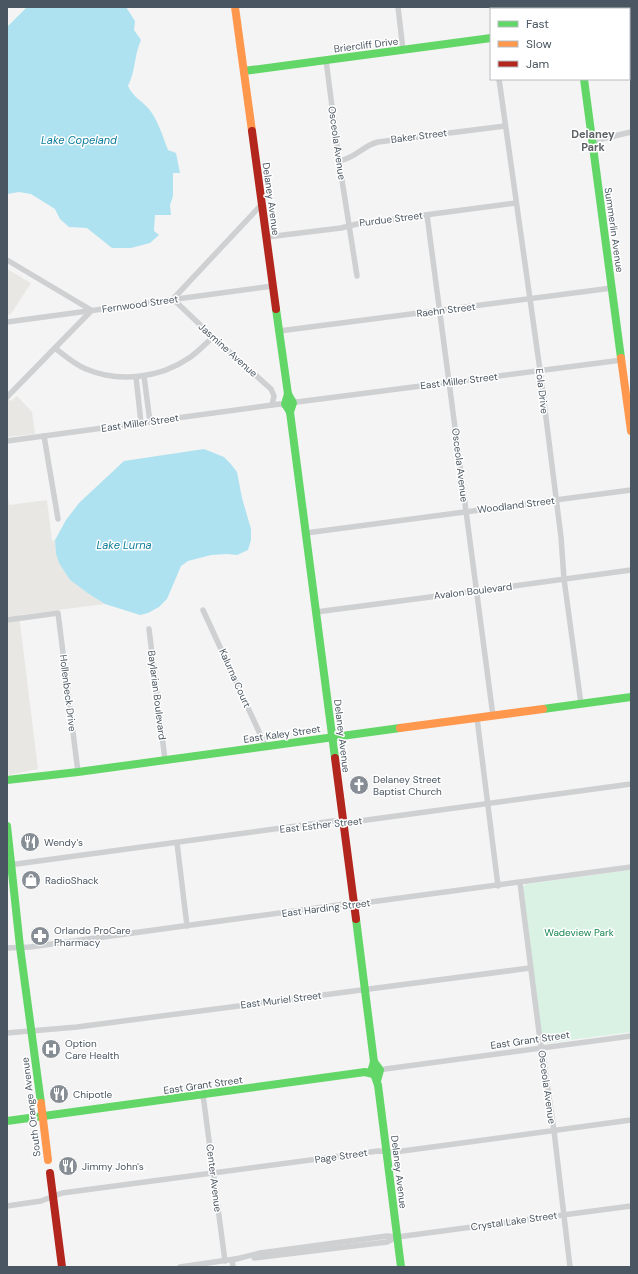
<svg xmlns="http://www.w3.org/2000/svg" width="638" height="1274" font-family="'DM Sans',sans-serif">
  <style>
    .commercial { fill: #e8e7e3 }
    .green { fill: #d9f2e3 }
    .water { fill: #aee2f0 }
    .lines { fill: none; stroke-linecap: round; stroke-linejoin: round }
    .street { stroke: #ced0d2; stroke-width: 5.5 }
    .fast { stroke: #63d668; stroke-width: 8 }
    .slow { stroke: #ff974d; stroke-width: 8 }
    .jam { stroke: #b3261e; stroke-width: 8 }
    .labels { text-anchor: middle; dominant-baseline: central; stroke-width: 3; stroke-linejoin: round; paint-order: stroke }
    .street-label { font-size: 10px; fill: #4a5661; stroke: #fff }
    .poi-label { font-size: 10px; fill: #4a5661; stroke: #fff; text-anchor: start }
    .park-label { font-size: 10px; fill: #17864f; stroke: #fff }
    .neighbourhood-label { font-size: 11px; font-weight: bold; fill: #5f6368; stroke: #fff }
    .water-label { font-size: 11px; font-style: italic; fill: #0c7c9b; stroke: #fff }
  </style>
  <rect width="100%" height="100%" fill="#f4f4f4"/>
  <!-- commercial -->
  <g class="commercial">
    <polygon points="7,269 31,283 11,314 7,315"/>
    <polygon points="17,396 32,412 35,434 7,437 7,398 11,401"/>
    <polygon points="7,490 9,505 47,500 52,541 55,540 56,554 59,563 70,580 89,594 105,604 19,615 38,769 9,775 7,761"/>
  </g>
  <!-- green -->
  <polygon class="green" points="631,870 631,1032 547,1043 544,1042 542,1039 523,887 527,884"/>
  <!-- water -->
  <g class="water">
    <path d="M27 7H126L135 21 134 30 141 40C134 55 136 70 128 86 133 97 142 101 149 109 158 120 163 137 168 150L176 153 180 173H173V196L170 205 171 215H155L154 231 159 235 150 243 131 248H112L87 228 69 227 60 219 55 209 31 194 19 192 7 194V27Z"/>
    <polygon points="204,449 224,457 230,463 237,472 242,498 251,529 251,540 248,550 237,555 227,554 211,555 188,561 181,566 167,599 159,607 148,613 140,615 105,604 89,594 70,580 59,563 56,554 55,540 66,520 79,503 124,461"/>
  </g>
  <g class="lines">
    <!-- street -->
    <g class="street">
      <polyline points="398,7 403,50"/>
      <polyline points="629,57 631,72"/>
      <polyline points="326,60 339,161 357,276"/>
      <polyline points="499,79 540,370 561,537 564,579 581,704"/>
      <polyline points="593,141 631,132"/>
      <path d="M339 161C356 158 362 146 378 142L505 126"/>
      <polyline points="427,215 493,716"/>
      <polyline points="267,237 341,228 357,224 516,203"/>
      <polyline points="7,260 91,310"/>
      <polyline points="173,299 213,337 271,389 274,396 272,405"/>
      <polyline points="173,299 262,204"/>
      <polyline points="7,322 273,286"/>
      <polyline points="279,331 612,288"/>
      <path d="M55 348C65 356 74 364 86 369 119 383 160 378 189 358 198 352 205 344 213 337"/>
      <polyline points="144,376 150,422"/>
      <polyline points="136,377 141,423"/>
      <polyline points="7,397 91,311"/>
      <polyline points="292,400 297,402 622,360"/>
      <polyline points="44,436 58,519"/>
      <polyline points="7,441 272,405 280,404 285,406"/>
      <polyline points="306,533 631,490"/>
      <polyline points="203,610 266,747"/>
      <polyline points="316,612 476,591 631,570"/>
      <polyline points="7,620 58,613 78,772"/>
      <polyline points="149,629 165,760"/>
      <polyline points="477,718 498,886"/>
      <polyline points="177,843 187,926"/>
      <polyline points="9,865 333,821 352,822 631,784"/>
      <polyline points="520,883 540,1040 543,1056 554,1131 570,1267"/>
      <polyline points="7,948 30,947 345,904 363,903 631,867"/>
      <polyline points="7,1033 77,1027 530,968"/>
      <polyline points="380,1071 385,1069 631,1036"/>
      <polyline points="203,1095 225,1261"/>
      <polyline points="7,1206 41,1201 62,1193 378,1151 395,1152 631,1120"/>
      <polyline points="254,1258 387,1242 397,1237"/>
      <polyline points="232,1260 260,1253 387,1236 397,1237 631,1206"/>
      <polyline points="232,1260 233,1267"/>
      <polyline points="180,1267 235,1259"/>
    </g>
    <!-- fast -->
    <g class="fast">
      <polyline points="574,7 574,9"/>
      <polyline points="244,71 491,38"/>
      <polyline points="584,79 621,358"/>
      <polyline points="276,309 288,394 285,404 290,412 335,758"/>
      <polyline points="288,394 293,403 290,412"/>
      <polyline points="543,709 631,697"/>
      <polyline points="7,780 78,772 400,728"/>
      <polyline points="7,826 20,947 41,1103"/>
      <polyline points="356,919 374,1062 371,1072 374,1074 378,1085 401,1267"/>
      <polyline points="374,1062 380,1070 377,1081"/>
      <polyline points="7,1121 365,1072 373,1074"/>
    </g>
    <!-- slow -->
    <g class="slow">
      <polyline points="235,7 252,131"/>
      <polyline points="629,11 631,11"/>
      <polyline points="621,358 631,431"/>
      <polyline points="400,728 543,709"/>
      <polyline points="41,1103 48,1160"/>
    </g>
    <!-- jam -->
    <g class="jam">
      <polyline points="252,131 276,309"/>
      <polyline points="335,758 356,919"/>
      <polyline points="50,1173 62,1267"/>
    </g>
  </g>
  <!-- icons -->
  <defs>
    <g id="church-disc" transform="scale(1)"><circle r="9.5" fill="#868d94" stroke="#fff"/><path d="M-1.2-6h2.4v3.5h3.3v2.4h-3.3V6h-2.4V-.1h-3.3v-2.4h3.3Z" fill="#fff"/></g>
    <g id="restaurant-disc" transform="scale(1)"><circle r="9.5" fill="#868d94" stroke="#fff"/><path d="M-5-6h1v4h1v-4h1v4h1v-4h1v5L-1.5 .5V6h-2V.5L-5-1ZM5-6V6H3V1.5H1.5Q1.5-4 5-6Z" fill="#fff"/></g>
    <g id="shop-disc" transform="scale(1)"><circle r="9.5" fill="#868d94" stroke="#fff"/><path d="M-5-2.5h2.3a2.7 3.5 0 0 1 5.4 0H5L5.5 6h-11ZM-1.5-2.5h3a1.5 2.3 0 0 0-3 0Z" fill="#fff"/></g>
    <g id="pharmacy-disc" transform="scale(1)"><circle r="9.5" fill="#868d94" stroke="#fff"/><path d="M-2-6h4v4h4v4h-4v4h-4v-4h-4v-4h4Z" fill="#fff"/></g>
    <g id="hospital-disc" transform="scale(1)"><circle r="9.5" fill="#868d94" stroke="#fff"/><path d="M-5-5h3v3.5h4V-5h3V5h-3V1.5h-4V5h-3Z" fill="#fff"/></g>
  </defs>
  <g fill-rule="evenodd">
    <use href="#church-disc" x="359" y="785"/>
    <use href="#restaurant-disc" x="30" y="842"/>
    <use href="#shop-disc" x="31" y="880"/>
    <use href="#pharmacy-disc" x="40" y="936"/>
    <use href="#hospital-disc" x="51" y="1049"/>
    <use href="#restaurant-disc" x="59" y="1094"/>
    <use href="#restaurant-disc" x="68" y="1166"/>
  </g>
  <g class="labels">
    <!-- street labels -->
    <g class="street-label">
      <text transform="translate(366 45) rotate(-7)">Briercliff Drive</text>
      <text transform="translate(419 136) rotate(-7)">Baker Street</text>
      <text transform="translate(337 143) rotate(82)">Osceola Avenue</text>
      <text transform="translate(271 199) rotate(82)">Delaney Avenue</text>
      <text transform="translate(391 219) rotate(-7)">Purdue Street</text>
      <text transform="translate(614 230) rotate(82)">Summerlin Avenue</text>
      <text transform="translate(140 304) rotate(-8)">Fernwood Street</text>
      <text transform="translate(446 310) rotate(-7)">Raehn Street</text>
      <text transform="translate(228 350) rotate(42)">Jasmine Avenue</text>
      <text transform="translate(459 381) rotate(-7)">East Miller Street</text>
      <text transform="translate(542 391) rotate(83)">Eola Drive</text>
      <text transform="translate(140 423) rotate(-8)">East Miller Street</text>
      <text transform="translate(460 465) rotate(83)">Osceola Avenue</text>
      <text transform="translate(516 505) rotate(-7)">Woodland Street</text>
      <text transform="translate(473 591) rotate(-7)">Avalon Boulevard</text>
      <text transform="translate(235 678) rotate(66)">Kalurna Court</text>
      <text transform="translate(68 693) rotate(83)">Hollenbeck Drive</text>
      <text transform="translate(157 695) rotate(83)">Baylarian Boulevard</text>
      <text transform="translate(282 734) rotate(-8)">East Kaley Street</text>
      <text transform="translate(342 736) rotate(83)">Delaney Avenue</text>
      <text transform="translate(321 825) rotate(-6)">East Esther Street</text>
      <text transform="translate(326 908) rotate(-7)">East Harding Street</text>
      <text transform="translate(281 1000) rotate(-7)">East Muriel Street</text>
      <text transform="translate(530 1040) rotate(-8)">East Grant Street</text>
      <text transform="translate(203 1085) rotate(-8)">East Grant Street</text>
      <text transform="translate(547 1087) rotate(82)">Osceola Avenue</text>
      <text transform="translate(31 1107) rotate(-97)">South Orange Avenue</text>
      <text transform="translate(341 1156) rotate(-8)">Page Street</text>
      <text transform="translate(399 1172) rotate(83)">Delaney Avenue</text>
      <text transform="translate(214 1178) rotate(83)">Center Avenue</text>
      <text transform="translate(514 1221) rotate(-8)">Crystal Lake Street</text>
    </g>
    <!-- poi labels -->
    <g class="poi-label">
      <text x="373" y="779">Delaney Street<tspan x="373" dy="12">Baptist Church</tspan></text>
      <text x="44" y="842">Wendy's</text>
      <text x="45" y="880">RadioShack</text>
      <text x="54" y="930">Orlando ProCare<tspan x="54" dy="12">Pharmacy</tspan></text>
      <text x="65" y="1043">Option<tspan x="65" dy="12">Care Health</tspan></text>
      <text x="73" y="1094">Chipotle</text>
      <text x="82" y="1166">Jimmy John's</text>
    </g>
    <!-- park labels -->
    <g class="park-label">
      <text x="579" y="932">Wadeview Park</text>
    </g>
    <!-- neighbourhood labels -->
    <g class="neighbourhood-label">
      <text x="593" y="134">Delaney<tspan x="593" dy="13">Park</tspan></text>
    </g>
    <!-- water labels -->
    <g class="water-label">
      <text x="79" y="140">Lake Copeland</text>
      <text x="124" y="545">Lake Lurna</text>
    </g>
  </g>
  <!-- border -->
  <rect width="638" height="1274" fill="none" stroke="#4a5661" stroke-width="16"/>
  <!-- legend -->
  <rect x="490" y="8" width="140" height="72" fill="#ffffff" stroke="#b7bbc0"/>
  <rect x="498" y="21" width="20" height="6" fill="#63d668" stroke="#b7bbc0"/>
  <text x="526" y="28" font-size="12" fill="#4a5661">Fast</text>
  <rect x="498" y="41" width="20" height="6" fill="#ff974d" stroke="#b7bbc0"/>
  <text x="526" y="48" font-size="12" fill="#4a5661">Slow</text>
  <rect x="498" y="61" width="20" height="6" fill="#b3261e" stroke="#b7bbc0"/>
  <text x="526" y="68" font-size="12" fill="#4a5661">Jam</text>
</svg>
